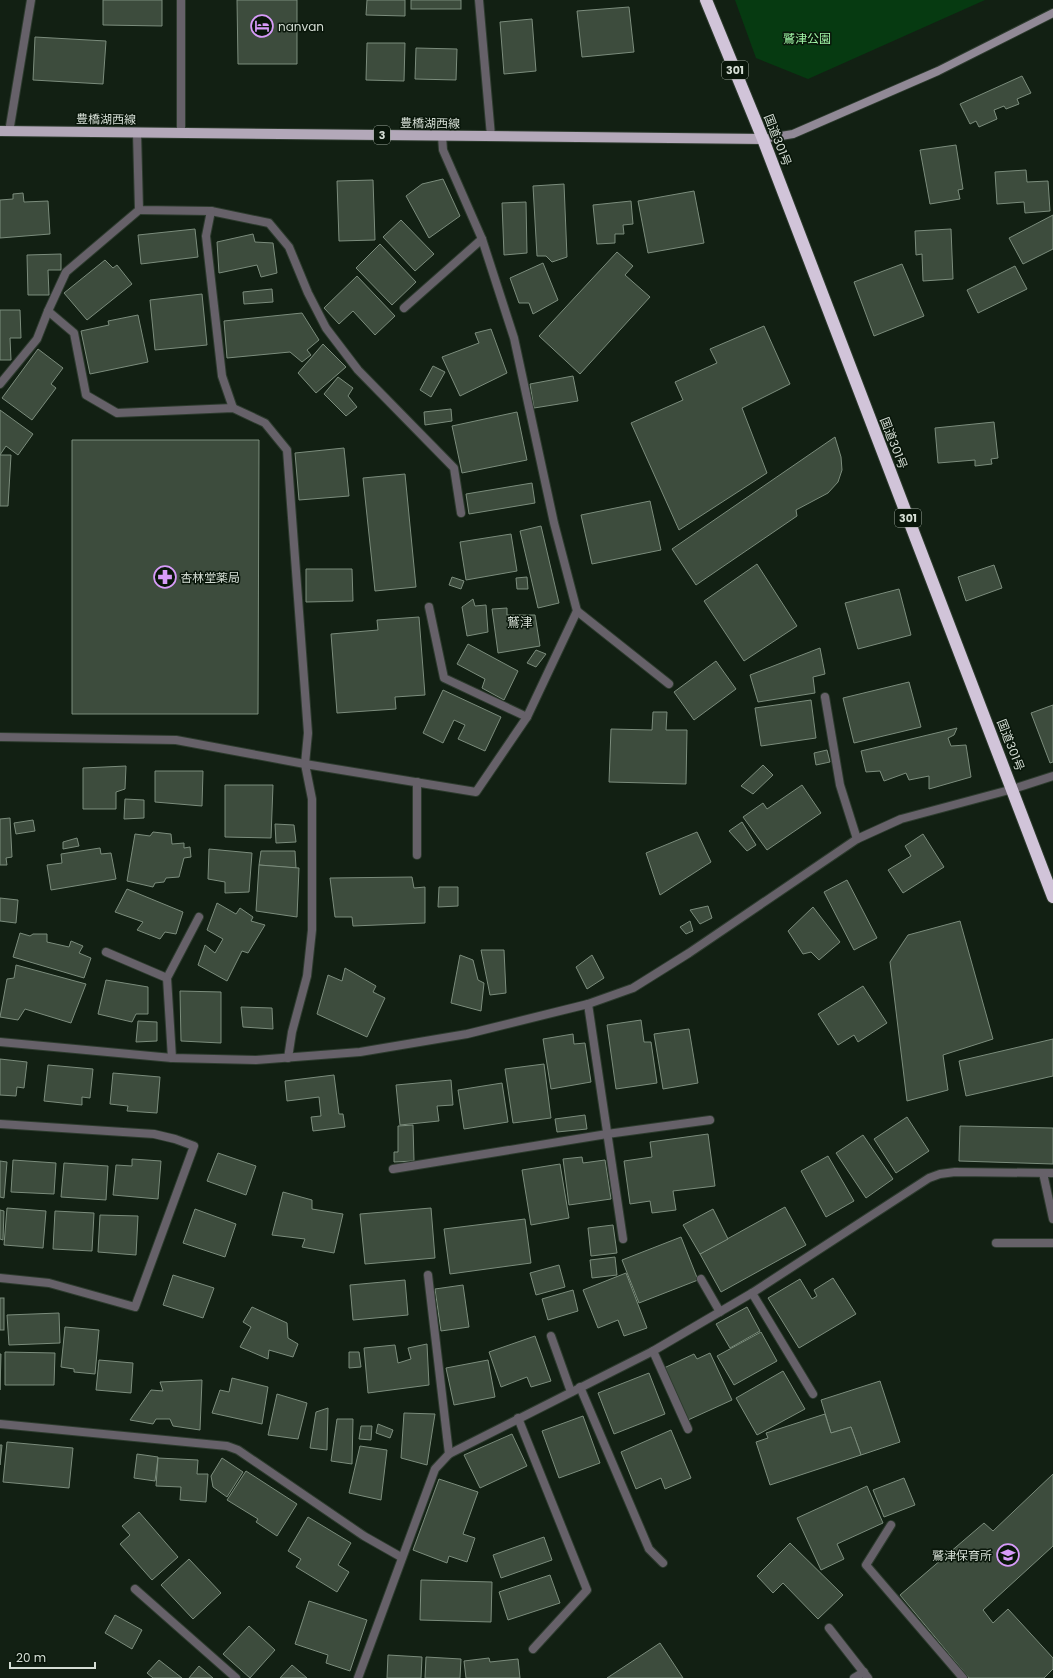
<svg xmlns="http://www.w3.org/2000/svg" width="1053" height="1678" font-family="Poppins,'Noto Sans JP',sans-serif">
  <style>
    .green { fill: #063a11 }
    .building { fill: #3d4c3d; stroke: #7b8c7c }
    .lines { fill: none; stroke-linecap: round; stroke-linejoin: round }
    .street-casing { stroke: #2d3b2e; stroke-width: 10 }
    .secondary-casing { stroke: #2d3b2e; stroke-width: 10 }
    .primary-casing { stroke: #2d3b2e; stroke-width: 12 }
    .highway-casing { stroke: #2d3b2e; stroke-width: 14 }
    .street { stroke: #666169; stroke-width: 8 }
    .secondary { stroke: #918996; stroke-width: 8 }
    .primary { stroke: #b3a8b9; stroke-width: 10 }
    .highway { stroke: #d1c4d9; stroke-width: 12 }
    .labels { text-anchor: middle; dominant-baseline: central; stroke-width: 3; stroke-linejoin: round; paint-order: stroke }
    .shield { fill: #09160a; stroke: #98a298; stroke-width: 1 }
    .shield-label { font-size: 11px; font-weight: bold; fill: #d5ded5 }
    .poi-label { font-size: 12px; fill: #d5ded5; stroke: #09160a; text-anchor: start }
    .park-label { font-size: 12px; fill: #9ff3a5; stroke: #09160a }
    .street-label { font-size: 12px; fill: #d5ded5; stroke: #09160a }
    .neighbourhood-label { font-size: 13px; fill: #d5ded5; stroke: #09160a }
  </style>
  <rect width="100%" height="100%" fill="#122013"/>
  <!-- green -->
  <polygon class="green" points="735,0 985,0 808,79 756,58"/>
  <!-- building -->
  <g class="building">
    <polygon points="103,0 162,0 162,26 103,25"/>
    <polygon points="237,0 297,0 297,64 238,64"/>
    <polygon points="367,0 405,0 405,16 366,15"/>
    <rect x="411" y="0" width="50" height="9"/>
    <polygon points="629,7 634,52 582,57 577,11"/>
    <polygon points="532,19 536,71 504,74 500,22"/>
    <polygon points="35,37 106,41 103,84 33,80"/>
    <polygon points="367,43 405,43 404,81 366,80"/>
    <polygon points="416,48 457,49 456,80 415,79"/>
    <polygon points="1022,76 1031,93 1017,99 1019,104 1006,109 1004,106 994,110 997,119 979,127 976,121 970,124 960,104"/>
    <polygon points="956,145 963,189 958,190 960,199 930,204 920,150"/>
    <polygon points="1026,170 1027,182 1048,181 1050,211 1025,213 1024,202 997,204 995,172"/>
    <polygon points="443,179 460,216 429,238 406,196 422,184"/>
    <polygon points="373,180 375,240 339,241 337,181"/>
    <polygon points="564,184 567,257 552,262 546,256 537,256 533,186"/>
    <polygon points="694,191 704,243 648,253 638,201"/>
    <polygon points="23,193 24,202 48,201 50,234 0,238 0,200 13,199 13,194"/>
    <polygon points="631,201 633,224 623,225 624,234 615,234 615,243 597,244 593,205"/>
    <polygon points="526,202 527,253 504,255 502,203"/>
    <polygon points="1053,215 1053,249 1023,264 1009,238"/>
    <polygon points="401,220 434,254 415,271 383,237"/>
    <polygon points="195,229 198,257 141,264 138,235"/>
    <polygon points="951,229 953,279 923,281 922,254 916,255 915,231"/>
    <polygon points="253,234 255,242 273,243 277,273 261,277 257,265 219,273 217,242"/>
    <polygon points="380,244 416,282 392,305 356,268"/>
    <polygon points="617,252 633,266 625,275 650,297 580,374 539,336"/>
    <polygon points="61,254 61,270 48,270 49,295 28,295 27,255"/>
    <polygon points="105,260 113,268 117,265 132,284 87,320 64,293"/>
    <polygon points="543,263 558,300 533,314 529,303 519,303 510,278"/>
    <polygon points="902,264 924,316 874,336 854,282"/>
    <polygon points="1015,266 1027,289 978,313 967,290"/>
    <polygon points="357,276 395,316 375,335 353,311 339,324 324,308"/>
    <polygon points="272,289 273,302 244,304 243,292"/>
    <polygon points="202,294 207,345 155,350 150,300"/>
    <polygon points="0,310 20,310 21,338 10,338 11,360 0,360"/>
    <polygon points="302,313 319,340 307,350 311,355 302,362 290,352 227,358 224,321"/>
    <polygon points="138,315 148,362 90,374 81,331 109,325 108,321"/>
    <polygon points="764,326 790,384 742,408 767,473 679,530 631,423 683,400 675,382 717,363 710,349"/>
    <polygon points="491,329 507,373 460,396 442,357 479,343 475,333"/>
    <polygon points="323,344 346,367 316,393 298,373"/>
    <polygon points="38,349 63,368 51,384 56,388 32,420 2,398"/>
    <polygon points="433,366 445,372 431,397 420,390"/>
    <polygon points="573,376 578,401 534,408 530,384"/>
    <polygon points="338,377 353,388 348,396 357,407 346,416 324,394"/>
    <polygon points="451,409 452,421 425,425 424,412"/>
    <polygon points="0,410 33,434 18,455 6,446 0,455"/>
    <polygon points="517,412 527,460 462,473 452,426"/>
    <polygon points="994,422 998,458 991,459 992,464 975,466 975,460 938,463 935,428"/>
    <polygon points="835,437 841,457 842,470 838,482 828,493 796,510 797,516 696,585 672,549"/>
    <polygon points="72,440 259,440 258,714 72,714"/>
    <polygon points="344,448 349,496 299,500 295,453"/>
    <polygon points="0,455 11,455 8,506 0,506"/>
    <polygon points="405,474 416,587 375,591 363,478"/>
    <polygon points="532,483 535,503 469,514 466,494"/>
    <polygon points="650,501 661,550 592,564 581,515"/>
    <polygon points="541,526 559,603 538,608 520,531"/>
    <polygon points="511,534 517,571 466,580 460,542"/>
    <polygon points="757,564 797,626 744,661 704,601"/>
    <polygon points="994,565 1002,588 966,601 958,577"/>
    <polygon points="306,569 352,569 353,601 306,602"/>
    <polygon points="452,577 464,581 461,589 449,585"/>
    <polygon points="527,577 528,589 517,589 516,578"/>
    <polygon points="899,589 911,635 858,649 845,603"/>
    <polygon points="473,599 475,606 486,605 488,632 467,636 462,607"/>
    <polygon points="507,608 507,615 535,615 540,646 498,653 492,609"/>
    <polygon points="419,617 425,695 395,697 396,709 337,713 331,634 378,630 377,620"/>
    <polygon points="468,644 518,671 504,700 482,688 485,679 457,664"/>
    <polygon points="820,648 825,674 813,677 815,693 758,702 750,675"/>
    <polygon points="536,650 546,654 536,667 527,663"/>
    <polygon points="716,661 736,689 694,720 674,692"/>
    <polygon points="909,682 921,727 854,743 843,698"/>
    <polygon points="443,690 501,717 485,751 458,739 465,725 454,720 443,743 423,733"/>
    <polygon points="811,700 816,738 761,746 755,708"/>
    <polygon points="1053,705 1053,762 1050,763 1031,713"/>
    <polygon points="653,712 667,712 666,730 687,730 686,784 609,782 611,729 652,730"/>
    <polygon points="957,728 954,735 948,738 951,746 966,745 971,777 929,789 929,776 909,780 906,773 884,781 880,771 866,772 861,751"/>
    <polygon points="827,750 830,762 816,765 814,753"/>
    <polygon points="763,765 773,775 753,794 741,786"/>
    <polygon points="126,766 125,789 116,792 116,809 83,809 83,768"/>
    <polygon points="155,771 203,771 202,806 155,802"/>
    <polygon points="225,785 273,785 271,838 225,837"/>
    <polygon points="802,785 821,813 767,850 743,817 763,803 767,809"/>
    <polygon points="125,799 144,800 144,818 124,819"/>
    <polygon points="10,818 12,857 6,858 7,865 0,865 0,819"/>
    <polygon points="33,820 35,831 16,834 14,823"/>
    <polygon points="742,822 756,845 747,851 729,831"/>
    <polygon points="275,824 294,825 296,842 276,843"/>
    <polygon points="153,832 171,834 172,844 184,843 184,848 190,847 191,857 184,858 179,877 166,878 164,882 155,883 153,887 127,881 135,834 150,836"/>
    <polygon points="697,832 711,862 660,895 646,853"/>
    <polygon points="923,834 944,867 903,893 888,870 911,856 905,846"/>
    <polygon points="77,838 79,846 63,849 63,842"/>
    <polygon points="100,848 101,854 111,853 116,879 51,890 47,865 62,863 61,854"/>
    <polygon points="209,849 252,853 249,892 225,893 225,882 208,879"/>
    <polygon points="261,851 295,851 296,868 259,865"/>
    <polygon points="259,865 299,868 297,917 256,911"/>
    <polygon points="412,877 414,888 425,887 425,923 353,926 352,917 335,917 330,878"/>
    <polygon points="847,880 877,938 854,950 824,892"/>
    <polygon points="439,887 458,887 458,906 438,907"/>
    <polygon points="127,889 183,912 176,934 165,932 160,939 137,930 143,922 115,912"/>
    <polygon points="0,898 18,900 16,923 0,921"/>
    <polygon points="217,903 236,914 240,908 253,917 251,921 265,925 248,953 242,951 227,981 198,965 205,945 215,953 223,939 207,930"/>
    <polygon points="708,906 712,918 700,924 690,910"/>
    <polygon points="813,907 840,942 819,960 811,952 803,954 788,931"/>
    <polygon points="690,921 693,931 686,934 680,927"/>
    <polygon points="960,921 993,1039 943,1055 948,1090 907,1101 890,962 908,935"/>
    <polygon points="20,933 30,936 33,934 47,934 47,942 69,947 71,941 83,946 79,953 91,958 84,978 13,957"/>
    <polygon points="481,950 504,950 506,993 490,995"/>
    <polygon points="460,955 473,960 478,980 484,983 481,1011 451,1003"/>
    <polygon points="592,955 604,978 587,989 576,967"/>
    <polygon points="16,965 86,984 71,1023 25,1009 18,1020 0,1017 7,979 14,978"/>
    <polygon points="345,968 376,986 373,992 385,998 367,1037 317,1014 328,975 342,981"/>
    <polygon points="106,980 148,987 148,1014 136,1014 132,1022 98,1014"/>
    <polygon points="863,986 887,1023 858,1042 854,1035 838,1045 818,1014"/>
    <polygon points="180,991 221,992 221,1043 181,1041"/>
    <polygon points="241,1007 272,1008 273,1029 243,1027"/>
    <polygon points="641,1020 644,1042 651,1042 657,1083 616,1089 607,1025"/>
    <polygon points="138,1021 157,1022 157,1041 136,1042"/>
    <polygon points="689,1029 698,1083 663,1089 654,1034"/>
    <polygon points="573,1034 574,1044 585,1043 591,1082 551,1089 543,1039"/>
    <polygon points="1053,1039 1053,1076 966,1096 959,1061"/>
    <polygon points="0,1059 27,1062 24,1088 17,1087 16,1096 0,1095"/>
    <polygon points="544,1064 551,1118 513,1123 505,1069"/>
    <polygon points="48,1065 93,1069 90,1098 82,1097 82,1105 44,1101"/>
    <polygon points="113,1073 160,1077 157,1113 127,1111 128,1106 110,1104"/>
    <polygon points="334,1075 339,1114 343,1114 345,1127 313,1131 311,1117 321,1116 319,1097 287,1101 285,1081"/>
    <polygon points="451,1080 453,1105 437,1106 439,1121 400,1125 396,1085"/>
    <polygon points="502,1083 508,1122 464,1129 458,1090"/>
    <polygon points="585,1115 587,1129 557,1132 555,1119"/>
    <polygon points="907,1117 929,1151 896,1173 874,1139"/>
    <polygon points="413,1125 414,1161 394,1162 394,1152 398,1152 398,1126"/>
    <polygon points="960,1126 1053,1128 1053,1164 959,1161"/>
    <polygon points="708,1134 715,1186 673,1191 676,1210 652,1213 650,1201 630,1204 624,1161 652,1157 650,1142"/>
    <polygon points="863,1135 893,1179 866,1198 836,1153"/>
    <polygon points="218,1153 256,1166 246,1195 207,1181"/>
    <polygon points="828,1156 854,1201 826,1217 801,1171"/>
    <polygon points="582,1157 583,1163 605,1160 611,1199 569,1205 563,1159"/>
    <polygon points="132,1159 161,1161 158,1199 113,1195 116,1165 132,1166"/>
    <polygon points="13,1160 56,1163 54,1194 11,1192"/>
    <polygon points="0,1161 7,1162 4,1198 0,1197"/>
    <polygon points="64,1163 108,1166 106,1200 61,1197"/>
    <polygon points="560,1164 569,1218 531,1225 522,1170"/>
    <polygon points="283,1192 312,1200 312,1209 343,1214 334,1253 302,1247 305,1239 272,1235"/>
    <polygon points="785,1207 806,1245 721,1292 700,1254"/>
    <polygon points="7,1208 46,1211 43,1248 4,1245"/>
    <polygon points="431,1208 435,1258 365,1264 360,1214"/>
    <polygon points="195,1209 236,1224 225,1257 183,1243"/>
    <polygon points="713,1209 728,1239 700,1254 683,1225"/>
    <polygon points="0,1210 4,1211 3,1240 0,1239"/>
    <polygon points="55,1211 94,1213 92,1251 53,1249"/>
    <polygon points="100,1215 138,1216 136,1255 98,1252"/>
    <polygon points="525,1219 531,1263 450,1274 444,1229"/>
    <polygon points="613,1225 617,1253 591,1256 588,1228"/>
    <polygon points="681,1237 698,1280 639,1303 622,1260"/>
    <polygon points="615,1257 617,1275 592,1278 590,1260"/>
    <polygon points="559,1265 565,1287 536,1295 530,1273"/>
    <polygon points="626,1273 647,1328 624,1336 618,1320 598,1328 583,1290"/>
    <polygon points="173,1275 214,1288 203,1318 163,1305"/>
    <polygon points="833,1278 856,1314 799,1348 768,1298 800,1279 812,1299 817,1296 814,1290"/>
    <polygon points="405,1280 408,1315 353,1320 350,1285"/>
    <polygon points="463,1285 469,1327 441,1331 435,1289"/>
    <polygon points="573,1290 578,1311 548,1320 542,1299"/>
    <rect x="0" y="1298" width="4" height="32"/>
    <polygon points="252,1307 287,1323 288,1338 298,1344 293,1357 269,1350 268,1359 240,1347 251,1327 243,1322"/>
    <polygon points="747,1307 760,1331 730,1348 716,1324"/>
    <polygon points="59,1313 60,1343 9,1345 7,1315"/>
    <polygon points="65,1327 99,1330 95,1374 74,1372 74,1369 61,1367"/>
    <polygon points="761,1332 777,1361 734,1385 717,1356"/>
    <polygon points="535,1336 551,1381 531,1387 527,1377 501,1387 489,1352"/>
    <polygon points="427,1344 429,1385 368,1393 364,1348 395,1345 398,1363 411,1359 408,1348"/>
    <polygon points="5,1352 55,1353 54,1385 5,1385"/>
    <polygon points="349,1352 359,1352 361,1367 349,1368"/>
    <polygon points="710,1353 732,1400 688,1420 664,1368 694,1354 697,1359"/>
    <polygon points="0,1354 1,1354 0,1390"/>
    <polygon points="99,1360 133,1363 131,1393 96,1390"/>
    <polygon points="488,1360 495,1397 454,1405 446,1368"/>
    <polygon points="783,1371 805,1409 757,1435 736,1398"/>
    <polygon points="649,1373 665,1414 614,1434 598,1393"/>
    <polygon points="232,1378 268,1387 262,1424 212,1413 220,1390 229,1392"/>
    <polygon points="202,1380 200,1430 173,1426 170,1419 156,1419 153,1424 130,1420 151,1390 163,1391 160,1382"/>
    <polygon points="880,1381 900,1442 861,1455 851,1427 831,1433 821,1400"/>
    <polygon points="277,1394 307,1403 298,1439 268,1435"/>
    <polygon points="328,1408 327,1450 310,1448 316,1412"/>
    <polygon points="404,1413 435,1414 427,1465 401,1458"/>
    <polygon points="825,1414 831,1433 851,1427 861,1455 770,1485 756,1442 768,1438 766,1433"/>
    <polygon points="583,1416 600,1463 559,1478 542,1431"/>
    <polygon points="337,1419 353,1419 352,1464 331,1461"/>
    <polygon points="378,1424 393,1430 390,1438 376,1433"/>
    <polygon points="361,1426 372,1426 371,1440 359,1439"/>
    <polygon points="671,1430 691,1478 665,1489 661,1478 636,1489 621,1452"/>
    <polygon points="512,1434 527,1466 480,1488 464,1455"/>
    <polygon points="7,1442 73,1448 69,1488 3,1482"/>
    <polygon points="0,1445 2,1445 0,1465"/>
    <polygon points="360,1446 387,1450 381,1500 349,1493"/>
    <polygon points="137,1454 158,1457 155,1481 134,1478"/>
    <polygon points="158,1458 198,1460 197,1474 208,1474 206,1502 180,1500 181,1487 156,1486"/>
    <polygon points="222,1458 243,1472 227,1497 213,1487 211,1476"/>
    <polygon points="246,1471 297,1504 277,1536 256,1522 258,1519 227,1500"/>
    <polygon points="1053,1474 1053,1546 983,1610 993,1623 1008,1609 1053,1658 1053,1669 1044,1678 969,1678 900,1595 984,1523 993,1531"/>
    <polygon points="904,1478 915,1505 884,1517 873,1490"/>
    <polygon points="439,1479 478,1492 463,1534 475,1538 467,1562 449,1556 447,1563 413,1550"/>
    <polygon points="867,1486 883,1523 837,1544 844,1559 821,1570 797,1518"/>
    <polygon points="139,1512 178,1557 152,1580 120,1544 130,1535 122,1526"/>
    <polygon points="308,1517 351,1543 338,1565 349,1572 337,1592 296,1567 301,1559 288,1551"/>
    <polygon points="544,1537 552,1560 501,1578 493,1555"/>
    <polygon points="790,1543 843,1595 818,1619 783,1583 773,1593 757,1576"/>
    <polygon points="189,1559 221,1593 193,1619 161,1585"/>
    <polygon points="550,1575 560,1603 508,1620 499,1592"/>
    <polygon points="421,1580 492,1582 491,1622 420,1620"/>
    <polygon points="309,1601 367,1620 350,1671 326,1663 328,1655 295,1644"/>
    <polygon points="115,1615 142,1630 132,1649 105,1633"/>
    <polygon points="249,1626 275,1650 250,1678 223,1654"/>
    <polygon points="660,1643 683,1678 607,1678"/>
    <polygon points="388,1655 422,1657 421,1678 387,1678"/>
    <polygon points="426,1657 461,1659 460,1678 425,1678"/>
    <polygon points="489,1658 490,1662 518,1659 520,1678 466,1678 464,1661"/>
    <polygon points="159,1660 182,1678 153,1678 147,1673"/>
    <polygon points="292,1665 307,1678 280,1678"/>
    <polygon points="199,1666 213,1678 189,1678"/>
  </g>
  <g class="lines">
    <!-- street casing -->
    <g class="street-casing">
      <g id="street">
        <polyline points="181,0 181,133"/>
        <polyline points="479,0 491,136"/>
        <polyline points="9,132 31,0"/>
        <polyline points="137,133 139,210 211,211 269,223 289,247 308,293 326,328 358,370 454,468 461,513"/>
        <polyline points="139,210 66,272 48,311 74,333 86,395 117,413 233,408 265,423 287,450 308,733 305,764 312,799 312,930 307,976 292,1032 288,1058"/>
        <polyline points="211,211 206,236 222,376 233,408"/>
        <polyline points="404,308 482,239"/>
        <polyline points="0,384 37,339 48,311"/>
        <polyline points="429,607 444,678 527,717"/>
        <polyline points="577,611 669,684"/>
        <polyline points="825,697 840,785 857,839"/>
        <polyline points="0,737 176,740 305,764 476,792 527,717 577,611 554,523 514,338 482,239 443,150 442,136"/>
        <polyline points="417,782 417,855"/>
        <polyline points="106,952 167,978"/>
        <polyline points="588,1004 623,1239"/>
        <polyline points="0,1042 172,1058 256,1060 360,1052 467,1034 588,1004 633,988 689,953 857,839 901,819 1013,789 1053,776"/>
        <polyline points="172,1058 167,978 199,917"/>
        <polyline points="0,1124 154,1134 175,1139 194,1146 135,1307 49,1283 0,1278"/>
        <polyline points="393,1169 607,1134 710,1120"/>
        <polyline points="1043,1173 1053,1219"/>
        <polyline points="996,1243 1053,1243"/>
        <polyline points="428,1275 449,1454"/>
        <polyline points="701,1279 720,1312"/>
        <polyline points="752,1293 813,1394"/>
        <polyline points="551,1336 571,1392"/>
        <polyline points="653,1351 688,1429"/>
        <polyline points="580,1387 649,1549 663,1563"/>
        <polyline points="518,1418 587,1590 533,1649"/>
        <polyline points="0,1424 227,1446 238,1450 364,1536 401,1557"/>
        <polyline points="891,1525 866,1565 963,1678"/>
        <polyline points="135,1589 236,1678"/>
        <polyline points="829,1628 868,1678"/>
        <polyline points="358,1678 435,1469 449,1454 653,1351 752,1293 929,1178 940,1174 955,1172 1053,1173"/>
        <polyline points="854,1678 864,1672"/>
      </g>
    </g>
    <!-- secondary casing -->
    <g class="secondary-casing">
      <polyline id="secondary" points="763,139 793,134 938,71 1053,13"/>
    </g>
    <!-- primary casing -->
    <g class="primary-casing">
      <polyline id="primary" points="0,131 763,139"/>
    </g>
    <!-- highway casing -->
    <g class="highway-casing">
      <polyline id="highway" points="706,0 763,139 1053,897"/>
    </g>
    <!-- street -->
    <use href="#street" class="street"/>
    <!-- secondary -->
    <use href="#secondary" class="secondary"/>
    <!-- primary -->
    <use href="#primary" class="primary"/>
    <!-- highway -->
    <use href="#highway" class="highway"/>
  </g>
  <!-- icons -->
  <defs>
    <g id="hotel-ring" transform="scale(1.15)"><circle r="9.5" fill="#09160a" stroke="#d79bf9" stroke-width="1.5"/><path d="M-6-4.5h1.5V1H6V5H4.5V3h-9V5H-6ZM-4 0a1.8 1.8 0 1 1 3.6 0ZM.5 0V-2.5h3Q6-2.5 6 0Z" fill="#d79bf9"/></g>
    <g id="pharmacy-ring" transform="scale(1.15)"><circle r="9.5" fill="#09160a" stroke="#d79bf9" stroke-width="1.5"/><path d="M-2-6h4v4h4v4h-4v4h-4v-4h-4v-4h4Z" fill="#d79bf9"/></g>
    <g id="school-ring" transform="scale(1.15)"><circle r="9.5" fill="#09160a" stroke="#d79bf9" stroke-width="1.5"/><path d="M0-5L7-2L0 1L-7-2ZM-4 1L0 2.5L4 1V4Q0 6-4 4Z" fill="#d79bf9"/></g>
  </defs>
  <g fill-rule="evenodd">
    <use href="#hotel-ring" x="262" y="26"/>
    <use href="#pharmacy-ring" x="165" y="577"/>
    <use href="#school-ring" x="1008" y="1555"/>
  </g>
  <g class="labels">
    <!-- shield labels -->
    <g class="shield">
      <rect x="722" y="61" width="26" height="18" rx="3"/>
      <rect x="374" y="126" width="16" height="18" rx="3"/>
      <rect x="895" y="509" width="26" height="18" rx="3"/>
    </g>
    <g class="shield-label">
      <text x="735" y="70">301</text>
      <text x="382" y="135">3</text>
      <text x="908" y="518">301</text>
    </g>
    <!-- poi labels -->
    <g class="poi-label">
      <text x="278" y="26">nanvan</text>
      <text x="180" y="577">杏林堂薬局</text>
      <text x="992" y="1555" text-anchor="end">鷲津保育所</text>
    </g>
    <!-- park labels -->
    <g class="park-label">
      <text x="807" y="38">鷲津公園</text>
    </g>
    <!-- street labels -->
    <g class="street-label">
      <text transform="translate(106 119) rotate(1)">豊橋湖西線</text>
      <text transform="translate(430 123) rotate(1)">豊橋湖西線</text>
      <text transform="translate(778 140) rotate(69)">国道301号</text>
      <text transform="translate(894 443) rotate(69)">国道301号</text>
      <text transform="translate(1011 745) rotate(69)">国道301号</text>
    </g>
    <!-- neighbourhood labels -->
    <g class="neighbourhood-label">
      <text x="520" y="622">鷲津</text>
    </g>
  </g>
  <!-- scale -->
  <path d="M10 1662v6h85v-6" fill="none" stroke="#d5ded5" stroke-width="2"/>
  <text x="16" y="1662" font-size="12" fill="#d5ded5" stroke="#09160a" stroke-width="3" paint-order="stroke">20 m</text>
</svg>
